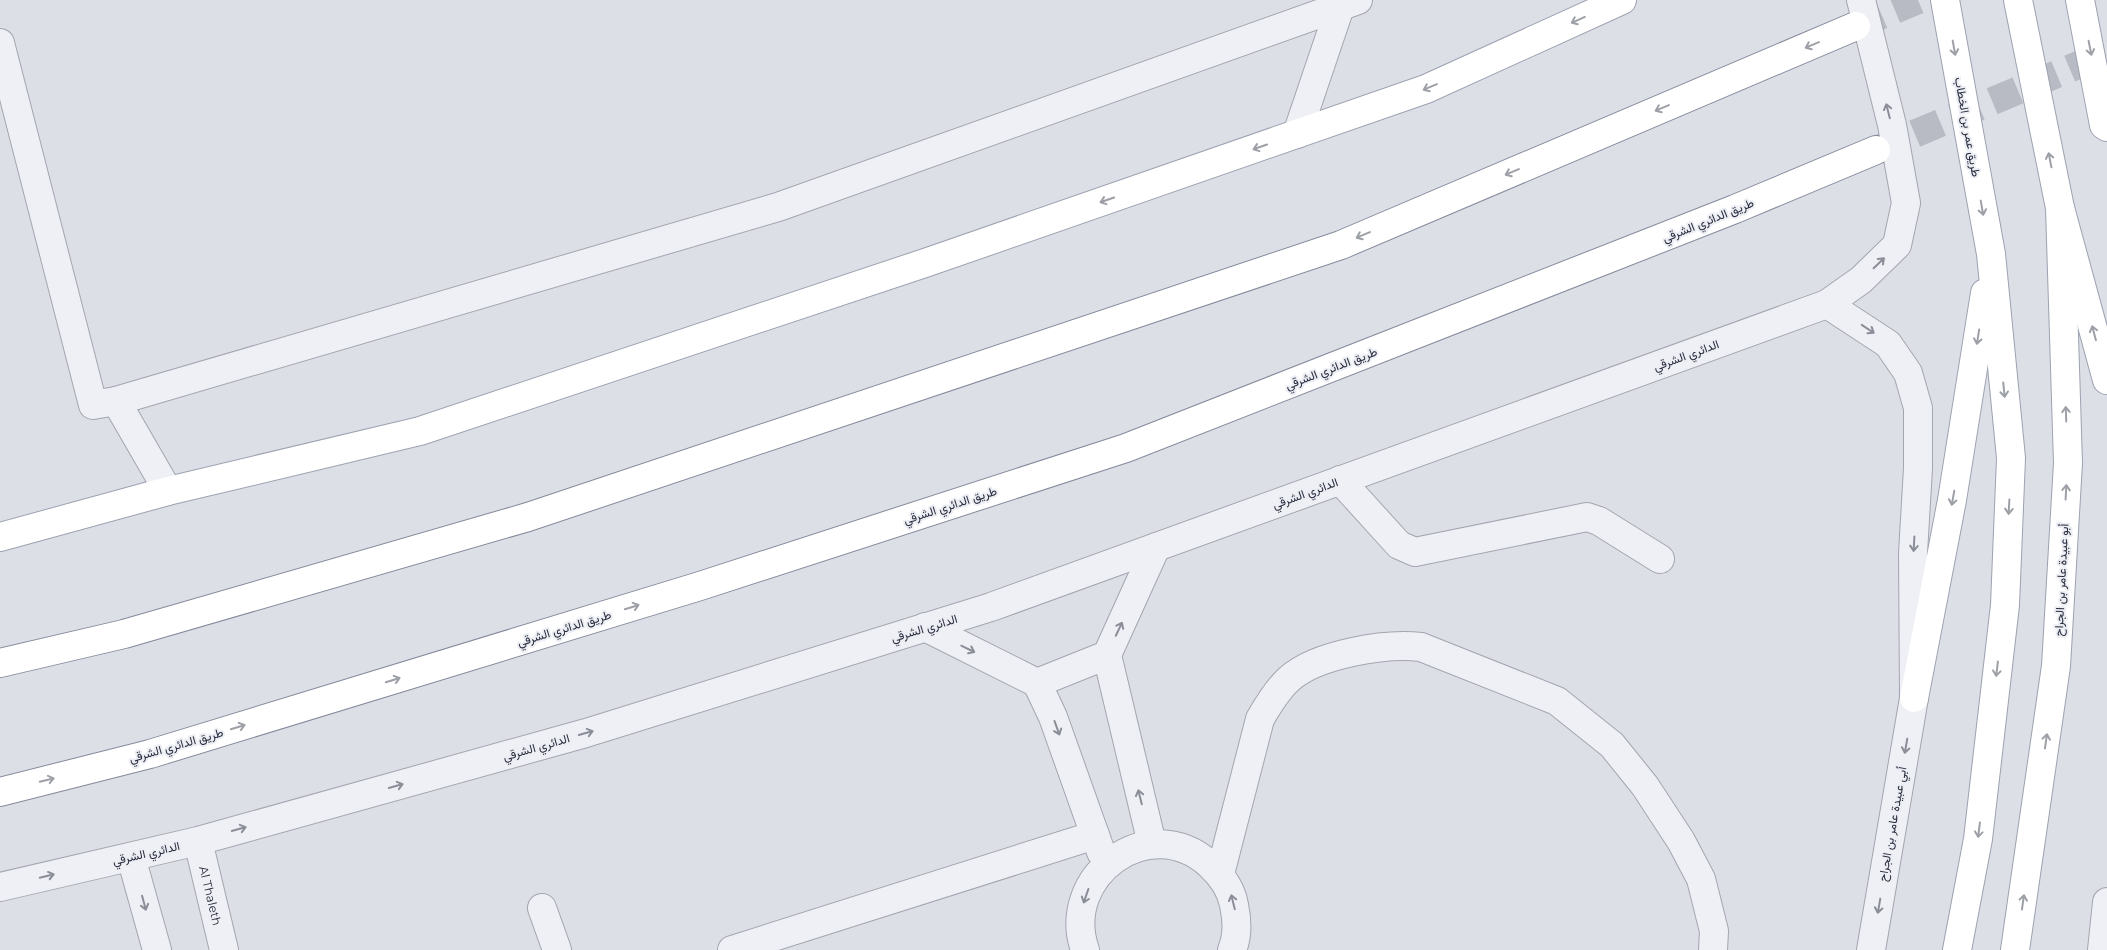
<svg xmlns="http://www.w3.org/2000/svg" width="2107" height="950" font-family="Montserrat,Vazirmatn,sans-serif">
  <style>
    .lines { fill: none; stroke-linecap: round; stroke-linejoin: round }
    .highway-tunnel { stroke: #b9bbc4; stroke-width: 28; stroke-dasharray: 28 14; stroke-linecap: butt }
    .minor-casing { stroke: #a3a5b0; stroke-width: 30 }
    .major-casing { stroke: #9da2b1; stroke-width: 30 }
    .highway-casing { stroke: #858a9c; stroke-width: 30 }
    .minor { stroke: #eff0f5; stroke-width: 28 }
    .major { stroke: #fff; stroke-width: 28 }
    .highway { stroke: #fff; stroke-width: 28 }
    .oneway { stroke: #9ea0a7 }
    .oneway2 { stroke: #8b8e98 }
    .labels { text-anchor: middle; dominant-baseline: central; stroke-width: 4; stroke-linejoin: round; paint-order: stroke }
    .street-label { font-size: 12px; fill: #272b3c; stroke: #eceef4 }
  </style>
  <rect width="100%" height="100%" fill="#dddfe6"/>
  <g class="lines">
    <!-- highway-tunnel -->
    <g class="highway-tunnel">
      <polyline points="1856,26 1918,0"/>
      <polyline points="1876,150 2107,53"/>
    </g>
    <!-- minor casing -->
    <g class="minor-casing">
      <g id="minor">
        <polyline points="0,43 93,405 116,401 778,207 1358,0"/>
        <polyline points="1297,134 1340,7"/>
        <polyline points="1827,304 1888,344 1908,373 1918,408 1918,468 1913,553 1914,698 1871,950"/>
        <polyline points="116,401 168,491"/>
        <polyline points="1340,480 1399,545 1415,552 1587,517 1599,521 1660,559"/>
        <polyline points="925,627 1037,683 1107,655 1156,547"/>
        <polyline points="1107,655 1152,844"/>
        <polyline points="1037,683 1053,717 1101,852"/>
        <path id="s1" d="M198 841 224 950"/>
        <polyline points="131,857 157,950"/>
        <path d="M1220 874 1260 719C1268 705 1277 690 1289 679 1317 654 1385 643 1421 647L1557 701 1612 745 1645 786 1681 841 1701 879 1714 931 1713 950"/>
        <polyline points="0,887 198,841 586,733 991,607 1827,304 1861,280 1897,245 1906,203 1892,125 1861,0"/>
        <polyline points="542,908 557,950"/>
        <polyline points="732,950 1095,835"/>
        <path d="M1085 950C1059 876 1149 810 1209 864 1221 875 1231 888 1234 905 1237 919 1238 936 1232 950"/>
        <polyline points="2102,950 2107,902"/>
      </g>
    </g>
    <!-- major casing -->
    <g class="major-casing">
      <g id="major">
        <polyline points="1945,0 1991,254 2011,458 2005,605 1978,839 1957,950"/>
        <polyline points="2018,0 2060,208 2107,380"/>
        <polyline points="2080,0 2104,125 2107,127"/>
        <polyline points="0,537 168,491 420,431 925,263 1426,89 1622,0"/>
        <polyline points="1914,698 1952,500 1985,293"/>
        <polyline points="2015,950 2056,666 2068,463 2060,208"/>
      </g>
    </g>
    <!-- highway casing -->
    <g class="highway-casing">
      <g id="highway">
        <polyline points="0,663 124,634 528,517 1341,245 1856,26"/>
        <polyline points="0,792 150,754 700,586 1126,448 1735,209 1876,150"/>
      </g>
    </g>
    <!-- minor -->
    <use href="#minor" class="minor"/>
    <!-- major -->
    <use href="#major" class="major"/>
    <!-- highway -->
    <use href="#highway" class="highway"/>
  </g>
  <!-- one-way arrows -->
  <defs><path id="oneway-shaft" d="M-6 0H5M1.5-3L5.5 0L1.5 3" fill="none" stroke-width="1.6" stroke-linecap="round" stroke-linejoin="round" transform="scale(1.25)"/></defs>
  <g class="oneway">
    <use href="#oneway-shaft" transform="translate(1578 20) rotate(156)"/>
    <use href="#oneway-shaft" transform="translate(1812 45) rotate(157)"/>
    <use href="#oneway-shaft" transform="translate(1954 48) rotate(80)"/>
    <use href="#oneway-shaft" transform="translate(2090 48) rotate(79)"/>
    <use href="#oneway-shaft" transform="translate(1430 87) rotate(157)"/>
    <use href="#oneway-shaft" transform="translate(1662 108) rotate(157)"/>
    <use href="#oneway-shaft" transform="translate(1260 147) rotate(161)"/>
    <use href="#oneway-shaft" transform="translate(2050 160) rotate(-101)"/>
    <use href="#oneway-shaft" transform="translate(1512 172) rotate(157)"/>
    <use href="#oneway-shaft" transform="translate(1107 200) rotate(161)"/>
    <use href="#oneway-shaft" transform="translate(1982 208) rotate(80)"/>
    <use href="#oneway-shaft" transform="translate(1363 235) rotate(157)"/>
    <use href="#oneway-shaft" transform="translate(2094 333) rotate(-105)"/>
    <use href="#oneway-shaft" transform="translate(1978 337) rotate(99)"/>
    <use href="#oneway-shaft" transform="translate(2004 390) rotate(84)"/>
    <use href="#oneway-shaft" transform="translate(2066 414) rotate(-92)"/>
    <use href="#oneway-shaft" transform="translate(2066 492) rotate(-87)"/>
    <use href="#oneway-shaft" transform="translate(1953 498) rotate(100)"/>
    <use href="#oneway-shaft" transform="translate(2009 507) rotate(93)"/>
    <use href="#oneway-shaft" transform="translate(632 607) rotate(-17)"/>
    <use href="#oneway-shaft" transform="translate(1997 669) rotate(97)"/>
    <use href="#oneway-shaft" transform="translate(393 680) rotate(-17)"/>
    <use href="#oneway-shaft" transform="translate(238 727) rotate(-17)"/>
    <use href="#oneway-shaft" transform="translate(2046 741) rotate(-82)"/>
    <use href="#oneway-shaft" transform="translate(47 780) rotate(-14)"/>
    <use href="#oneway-shaft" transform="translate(1979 830) rotate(97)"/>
    <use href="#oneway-shaft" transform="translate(2023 902) rotate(-82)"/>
  </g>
  <g class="oneway2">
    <use href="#oneway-shaft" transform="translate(1888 111) rotate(-104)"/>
    <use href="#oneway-shaft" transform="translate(1879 263) rotate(-44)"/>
    <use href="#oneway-shaft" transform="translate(1868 329) rotate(34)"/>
    <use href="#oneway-shaft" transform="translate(1914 544) rotate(93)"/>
    <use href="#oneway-shaft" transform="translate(1119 629) rotate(-65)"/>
    <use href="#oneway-shaft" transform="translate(968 649) rotate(26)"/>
    <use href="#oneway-shaft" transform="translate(1057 728) rotate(70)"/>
    <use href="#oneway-shaft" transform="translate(586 733) rotate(-16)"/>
    <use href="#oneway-shaft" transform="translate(1906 746) rotate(100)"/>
    <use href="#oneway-shaft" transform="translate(396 786) rotate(-16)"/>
    <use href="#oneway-shaft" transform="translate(1140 797) rotate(-104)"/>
    <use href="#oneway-shaft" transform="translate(239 829) rotate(-16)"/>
    <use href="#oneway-shaft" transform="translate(47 876) rotate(-13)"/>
    <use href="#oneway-shaft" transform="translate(1086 896) rotate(109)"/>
    <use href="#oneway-shaft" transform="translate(1233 902) rotate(-104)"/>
    <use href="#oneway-shaft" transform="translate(144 903) rotate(75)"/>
    <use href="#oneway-shaft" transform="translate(1879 906) rotate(100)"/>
  </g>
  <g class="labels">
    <!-- street labels -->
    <g class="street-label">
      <text transform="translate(1968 127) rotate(80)">طريق عمر بن الخطاب</text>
      <text transform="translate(1708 220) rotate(-22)">طريق الدائري الشرقي</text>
      <text transform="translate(1686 355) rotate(-20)">الدائري الشرقي</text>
      <text transform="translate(1331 368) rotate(-21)">طريق الدائري الشرقي</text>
      <text transform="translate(1305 493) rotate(-20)">الدائري الشرقي</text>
      <text transform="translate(950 505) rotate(-18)">طريق الدائري الشرقي</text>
      <text transform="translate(2061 580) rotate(-87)">أبو عبيدة عامر بن الجراح</text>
      <text transform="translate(564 628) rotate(-17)">طريق الدائري الشرقي</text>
      <text transform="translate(924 628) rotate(-17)">الدائري الشرقي</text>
      <text transform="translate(176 745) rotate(-16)">طريق الدائري الشرقي</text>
      <text transform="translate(536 747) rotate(-16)">الدائري الشرقي</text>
      <text transform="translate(1892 824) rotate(-80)">أبي عبيدة عامر بن الجراح</text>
      <text transform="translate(146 853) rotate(-13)">الدائري الشرقي</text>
      <text stroke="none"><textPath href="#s1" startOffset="56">Al Thaleth</textPath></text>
    </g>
  </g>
</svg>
